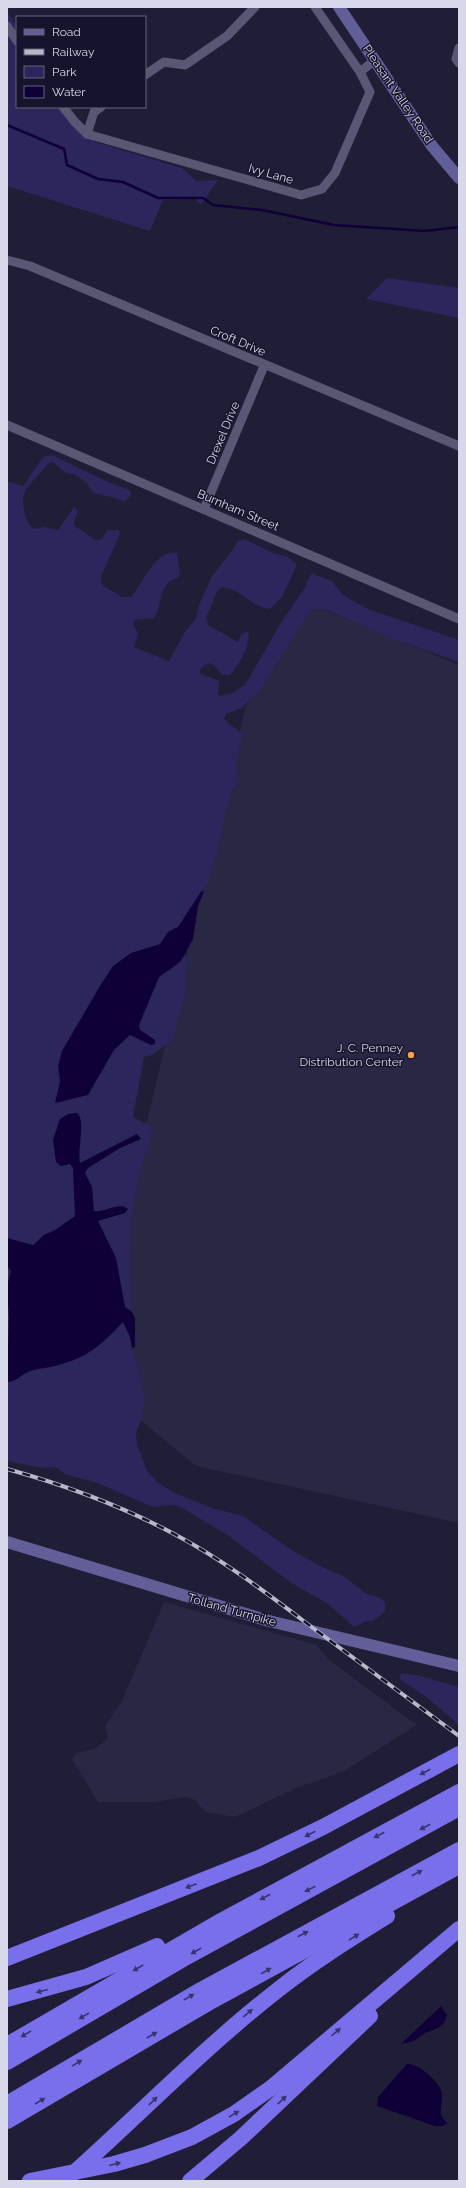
<svg xmlns="http://www.w3.org/2000/svg" width="466" height="2188" font-family="Raleway,sans-serif">
  <style>
    .built { fill: #282744 }
    .green { fill: #2b265b }
    .water { fill: #0f0038 }
    .lines { fill: none; stroke-linecap: round; stroke-linejoin: round }
    .stream { stroke: #0f0038; stroke-width: 2.5 }
    .street { stroke: #585875; stroke-width: 9 }
    .secondary { stroke: #625f98; stroke-width: 12 }
    .highway { stroke: #7a6fea; stroke-width: 16 }
    .rail-casing { stroke: #b7b8ca; stroke-width: 4 }
    .rail { stroke: #16142c; stroke-width: 2.5; stroke-dasharray: 8; stroke-linecap: butt }
    .oneway { fill: #39346e }
    .poi-dot { fill: #fa9f4f; stroke: #16142c; stroke-width: 1.5 }
    .labels { text-anchor: middle; dominant-baseline: central; stroke-width: 3; stroke-linejoin: round; paint-order: stroke }
    .street-label { font-size: 12px; fill: #d7d8e9; stroke: #16142c }
    .poi-label { font-size: 12px; fill: #d7d8e9; stroke: #16142c; text-anchor: end }
  </style>
  <rect width="100%" height="100%" fill="#1f1e36"/>
  <!-- built -->
  <g class="built">
    <polygon points="313,605 459,665 459,1523 196,1466 140,1420 121,1230 246,706"/>
    <polygon points="164,1602 317,1645 329,1660 417,1725 344,1771 312,1783 303,1785 235,1817 205,1812 195,1800 187,1797 154,1802 98,1802 72,1759 77,1753 96,1748 108,1738 105,1726 122,1701"/>
  </g>
  <!-- green -->
  <g class="green">
    <polygon points="7,11 17,27 17,107 70,107 95,142 182,168 196,181 218,180 201,205 195,199 163,200 150,231 7,186"/>
    <polygon points="387,278 459,288 459,318 366,299"/>
    <path d="M52 455 106 481 130 490 131 496 124 502 115 498 93 493 87 483 74 474 66 473 53 462 49 463C42 472 33 480 26 489 20 498 24 523 34 529L44 527 58 530 74 507 78 511 74 522 75 526 95 540 102 539 107 530H119L120 534 101 577 102 585 122 597H131C142 585 156 548 177 553L180 575C176 581 170 579 167 584 159 595 161 608 154 618L135 620 133 624 138 633 134 647 169 661 185 632 196 619 199 605 212 576 232 551 237 541 245 539 271 552 288 557 296 564V567L282 597 270 609C251 607 241 589 222 587 214 591 213 607 206 616L208 625 238 642C241 637 240 632 248 632 252 644 238 666 230 675H222L215 666 208 663 201 668 199 673 219 681 218 696 230 694 245 685 282 621 306 586 311 573 332 581 343 595 368 609 459 640V662L388 637 327 610 311 609 261 689 242 708 226 714 224 718C227 725 238 728 243 735L236 760 237 783 232 792 223 822 218 850 209 880 178 927 169 931 161 975 173 968 185 955 187 966 185 978 186 992 172 1041 152 1055 144 1057 133 1117 151 1126C155 1138 141 1161 139 1175 136 1196 130 1218 130 1238 130 1263 130 1287 132 1312L127 1309 129 1335 145 1395 143 1414 136 1433 137 1445 147 1471 158 1483 175 1493 212 1508 243 1516 293 1551 326 1569 344 1576 365 1593 380 1598 385 1602V1611L374 1621C361 1620 362 1626 353 1626L328 1604 290 1582 229 1536 182 1508 174 1505 153 1507 97 1483 65 1474 55 1467 42 1468 7 1461V481L23 486 43 457Z"/>
    <polygon points="402,1673 416,1675 459,1687 459,1725 426,1697 401,1680 399,1676"/>
  </g>
  <!-- water -->
  <g class="water">
    <polygon points="204,891 198,906 193,939 181,961 159,977 139,1025 140,1030 155,1040 155,1044 151,1045 130,1035 114,1050 88,1095 55,1103 60,1081 58,1066 62,1051 100,986 113,966 131,953 160,944 168,932 178,927 201,892"/>
    <path d="M77 1113C86 1119 77 1151 80 1163L137 1134 141 1139 120 1148 88 1168 85 1173 92 1187 94 1211C104 1213 120 1201 128 1209L125 1213 98 1221 116 1258 125 1307 132 1312 135 1318V1347L132 1348 130 1337 123 1322C100 1346 89 1357 55 1366 47 1368 39 1368 31 1371 22 1373 18 1382 7 1382L9 1318 7 1286 11 1271 7 1266V1238L33 1245 44 1235 55 1230 75 1216 73 1168 70 1164 61 1166 56 1162 53 1140 60 1119 68 1114Z"/>
    <polygon points="441,2006 447,2015 444,2023 438,2028 425,2033 414,2041 401,2044"/>
    <path d="M407 2064C418 2063 437 2080 441 2090 444 2098 440 2107 441 2115L447 2123 443 2126H435L377 2106 378 2097Z"/>
  </g>
  <g class="lines">
    <!-- stream -->
    <polyline class="stream" points="7,125 64,149 67,165 98,179 123,182 158,198 203,198 213,205 262,210 334,225 425,231 459,227"/>
    <!-- street -->
    <g class="street">
      <polyline points="7,26 17,41"/>
      <polyline points="459,48 456,59 459,63"/>
      <polyline points="360,72 375,60"/>
      <polyline points="145,75 164,62 185,65 227,36 255,7"/>
      <polyline points="63,107 74,121 87,134 301,195 322,189 335,173 370,92 360,72 315,7"/>
      <polyline points="87,134 94,112 101,107"/>
      <polyline points="7,260 30,266 459,446"/>
      <polyline points="7,425 459,619"/>
      <polyline points="204,509 264,366"/>
    </g>
    <!-- secondary -->
    <g class="secondary">
      <polyline points="339,7 432,146 459,178"/>
      <polyline points="7,1542 269,1621 459,1666"/>
    </g>
    <!-- highway -->
    <g class="highway">
      <polyline points="7,1958 259,1858 323,1827 459,1754"/>
      <polyline points="7,1999 86,1977 157,1946"/>
      <polyline points="7,2045 221,1921 459,1792"/>
      <polyline points="7,2062 183,1959 459,1808"/>
      <polyline points="7,2104 201,1990 459,1850"/>
      <polyline points="7,2121 208,2003 459,1866"/>
      <path d="M75 2172C143 2111 207 2045 279 1989 313 1962 350 1939 387 1916"/>
      <polyline points="30,2181 114,2164 145,2155 192,2137 234,2114 271,2088 459,1929"/>
      <polyline points="190,2181 241,2138 370,2016"/>
    </g>
    <!-- rail casing -->
    <g class="rail-casing">
      <path id="rail" d="M7 1469C65 1485 122 1506 176 1535 225 1561 269 1595 313 1628 362 1664 410 1700 459 1736"/>
    </g>
    <!-- rail -->
    <use href="#rail" class="rail"/>
  </g>
  <!-- one-way arrows -->
  <defs><path id="oneway-solid" d="M-6-.8H1V-3.2L6.5 0L1 3.2V.8H-6Z"/></defs>
  <g class="oneway">
    <use href="#oneway-solid" transform="translate(425 1772) rotate(152)"/>
    <use href="#oneway-solid" transform="translate(425 1827) rotate(152)"/>
    <use href="#oneway-solid" transform="translate(310 1834) rotate(153)"/>
    <use href="#oneway-solid" transform="translate(379 1835) rotate(152)"/>
    <use href="#oneway-solid" transform="translate(417 1873) rotate(-28)"/>
    <use href="#oneway-solid" transform="translate(191 1886) rotate(159)"/>
    <use href="#oneway-solid" transform="translate(310 1889) rotate(152)"/>
    <use href="#oneway-solid" transform="translate(265 1897) rotate(152)"/>
    <use href="#oneway-solid" transform="translate(303 1934) rotate(-28)"/>
    <use href="#oneway-solid" transform="translate(354 1937) rotate(-32)"/>
    <use href="#oneway-solid" transform="translate(196 1951) rotate(151)"/>
    <use href="#oneway-solid" transform="translate(138 1968) rotate(150)"/>
    <use href="#oneway-solid" transform="translate(266 1971) rotate(-29)"/>
    <use href="#oneway-solid" transform="translate(42 1991) rotate(165)"/>
    <use href="#oneway-solid" transform="translate(189 1997) rotate(-30)"/>
    <use href="#oneway-solid" transform="translate(248 2013) rotate(-40)"/>
    <use href="#oneway-solid" transform="translate(84 2016) rotate(149)"/>
    <use href="#oneway-solid" transform="translate(336 2032) rotate(-40)"/>
    <use href="#oneway-solid" transform="translate(26 2034) rotate(149)"/>
    <use href="#oneway-solid" transform="translate(152 2035) rotate(-30)"/>
    <use href="#oneway-solid" transform="translate(77 2063) rotate(-31)"/>
    <use href="#oneway-solid" transform="translate(282 2100) rotate(-43)"/>
    <use href="#oneway-solid" transform="translate(40 2101) rotate(-31)"/>
    <use href="#oneway-solid" transform="translate(153 2101) rotate(-44)"/>
    <use href="#oneway-solid" transform="translate(234 2114) rotate(-31)"/>
    <use href="#oneway-solid" transform="translate(115 2164) rotate(-14)"/>
  </g>
  <!-- markers -->
  <circle class="poi-dot" cx="411" cy="1055" r="4"/>
  <g class="labels">
    <!-- street labels -->
    <g class="street-label">
      <text transform="translate(398 94) rotate(56)">Pleasant Valley Road</text>
      <text transform="translate(271 174) rotate(16)">Ivy Lane</text>
      <text transform="translate(238 341) rotate(23)">Croft Drive</text>
      <text transform="translate(223 433) rotate(-67)">Drexel Drive</text>
      <text transform="translate(238 510) rotate(23)">Burnham Street</text>
      <text transform="translate(232 1610) rotate(16)">Tolland Turnpike</text>
    </g>
    <!-- poi labels -->
    <g class="poi-label">
      <text x="403" y="1048">J. C. Penney<tspan x="403" dy="14">Distribution Center</tspan></text>
    </g>
  </g>
  <!-- border -->
  <rect width="466" height="2188" fill="none" stroke="#d7d8e9" stroke-width="16"/>
  <!-- legend -->
  <rect x="16" y="16" width="130" height="92" fill="#16142c" stroke="#636278"/>
  <rect x="24" y="29" width="20" height="6" fill="#625f98" stroke="#636278"/>
  <text x="52" y="36" font-size="12" fill="#d7d8e9">Road</text>
  <rect x="24" y="49" width="20" height="6" fill="#b7b8ca" stroke="#636278"/>
  <text x="52" y="56" font-size="12" fill="#d7d8e9">Railway</text>
  <rect x="24" y="66" width="20" height="12" fill="#2b265b" stroke="#636278"/>
  <text x="52" y="76" font-size="12" fill="#d7d8e9">Park</text>
  <rect x="24" y="86" width="20" height="12" fill="#0f0038" stroke="#636278"/>
  <text x="52" y="96" font-size="12" fill="#d7d8e9">Water</text>
</svg>
